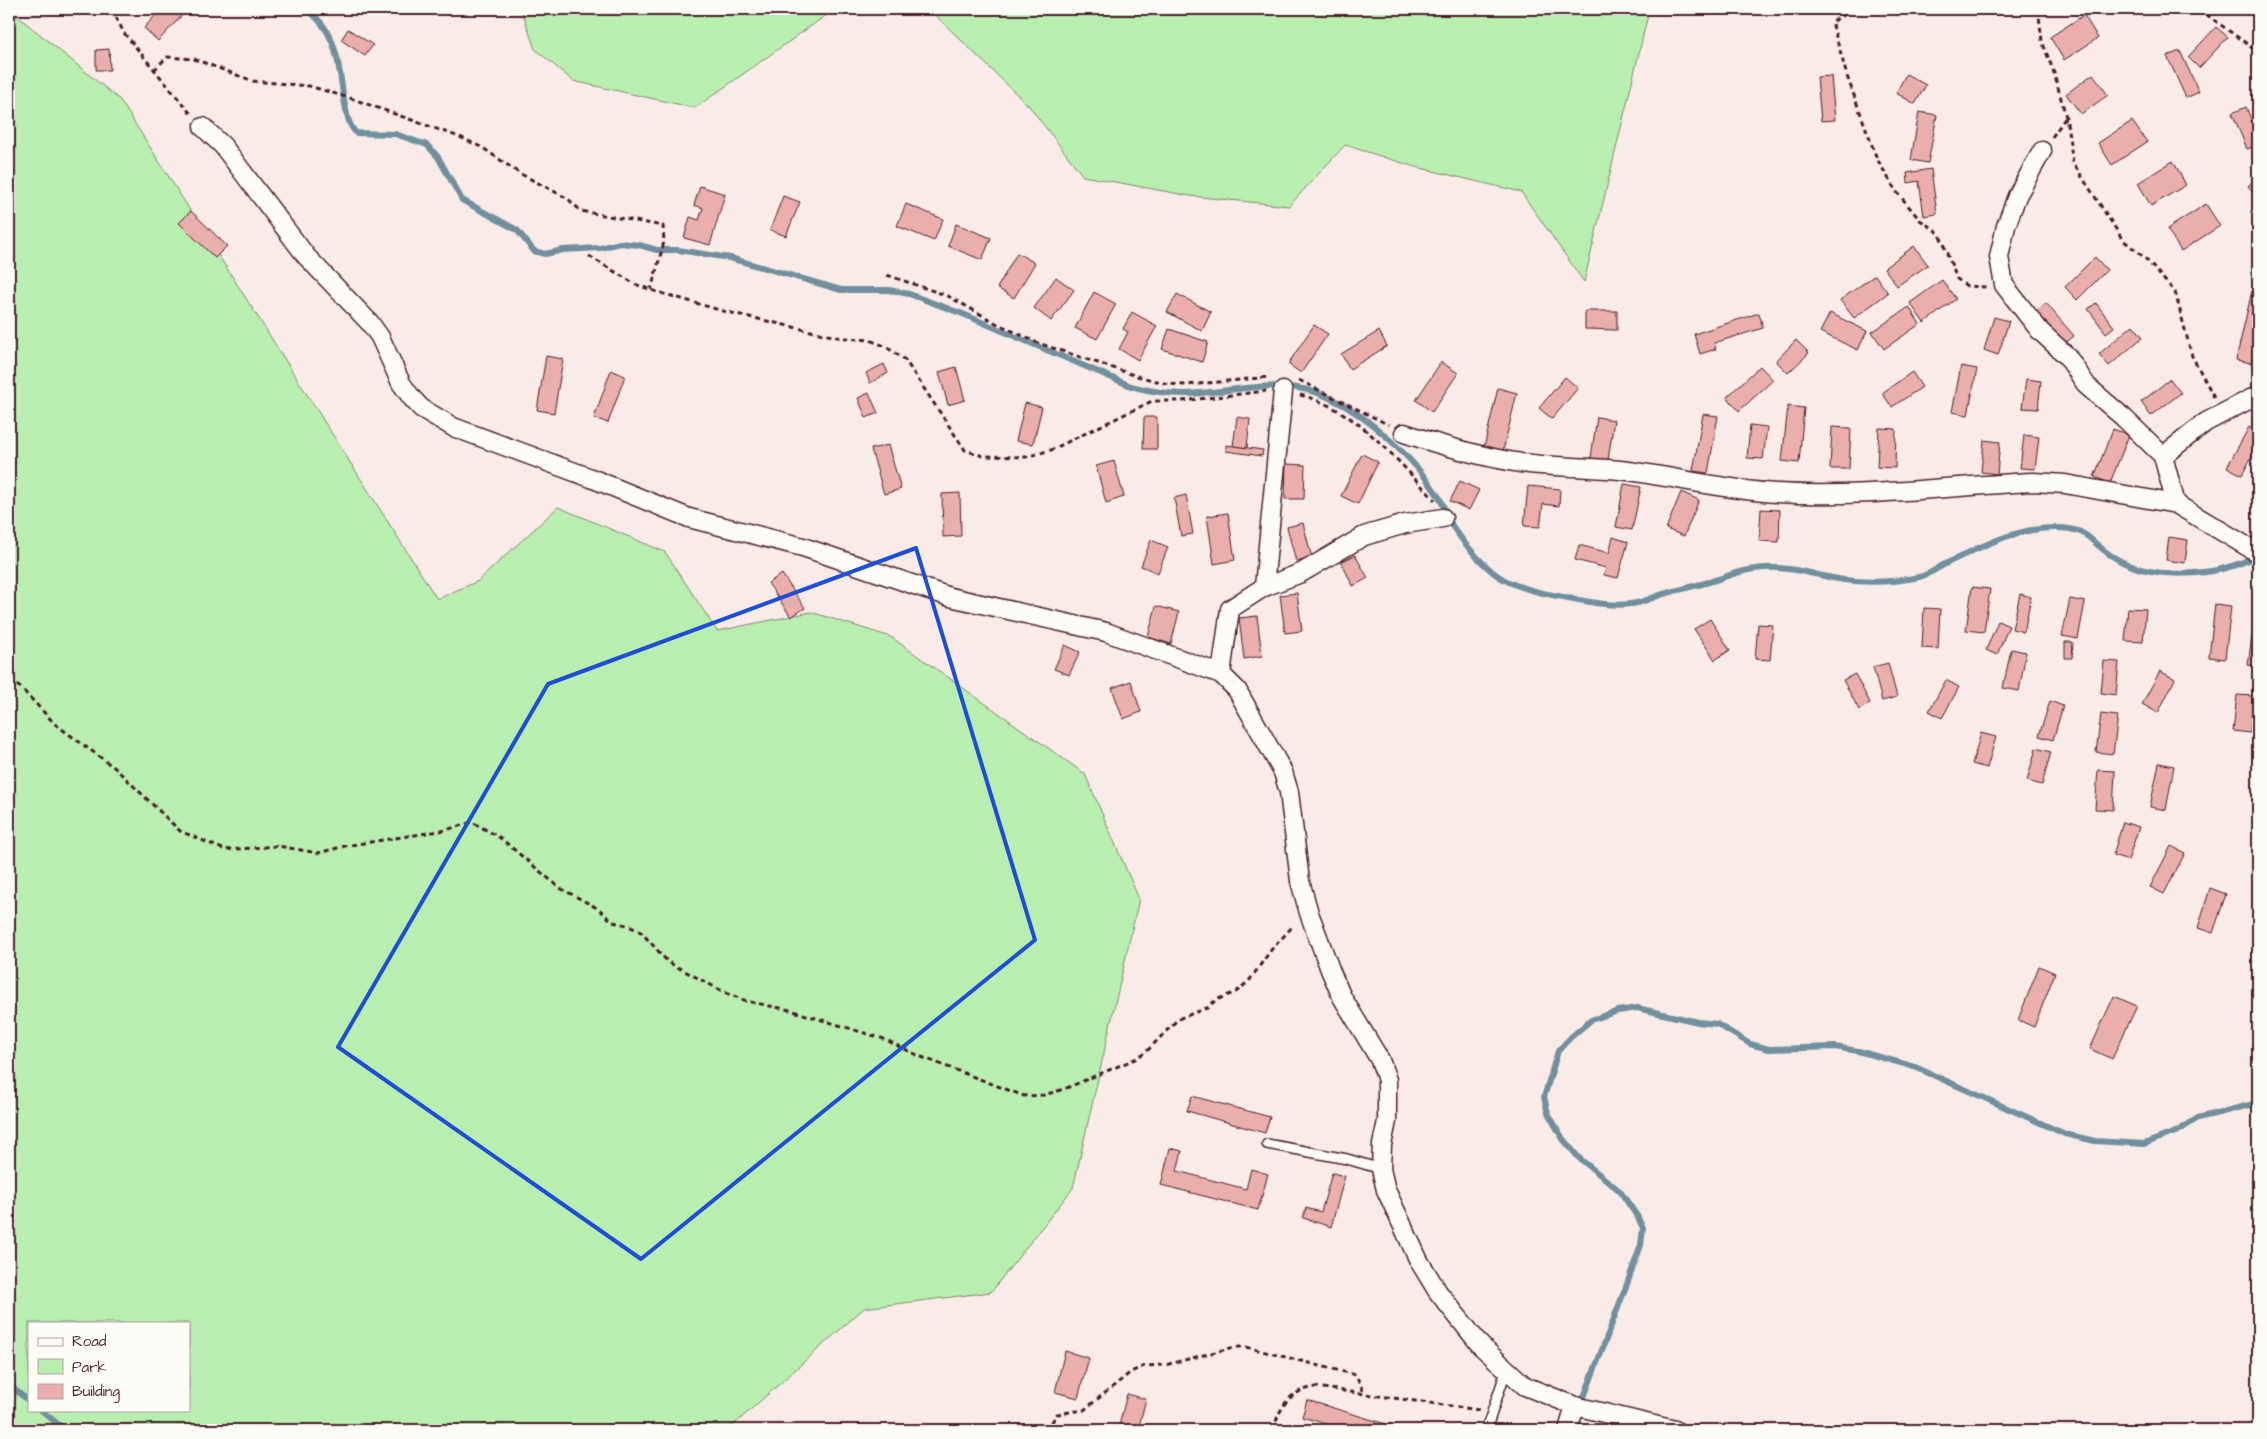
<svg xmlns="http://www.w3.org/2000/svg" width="2267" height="1439" font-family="'Architects Daughter',sans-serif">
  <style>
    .green { fill: #b8eeb0; stroke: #81866e; fill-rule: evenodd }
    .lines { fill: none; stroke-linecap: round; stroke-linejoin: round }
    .stream { stroke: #718f9d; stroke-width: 6 }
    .building { fill: #eaaeac; stroke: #4a1f2b }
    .lane-casing { stroke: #4a1f2b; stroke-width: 12 }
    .street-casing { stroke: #4a1f2b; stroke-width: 21 }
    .path { stroke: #4a1f2b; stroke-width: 3; stroke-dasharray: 5 4; stroke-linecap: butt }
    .lane { stroke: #fdfcf7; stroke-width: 9 }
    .street { stroke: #fdfcf7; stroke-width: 18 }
    .marked { fill: none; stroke: #1d4ed8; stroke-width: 4; stroke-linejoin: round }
  </style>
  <rect width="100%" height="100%" fill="#f9ece8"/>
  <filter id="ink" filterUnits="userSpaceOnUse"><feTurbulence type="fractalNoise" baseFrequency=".02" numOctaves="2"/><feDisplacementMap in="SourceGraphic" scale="10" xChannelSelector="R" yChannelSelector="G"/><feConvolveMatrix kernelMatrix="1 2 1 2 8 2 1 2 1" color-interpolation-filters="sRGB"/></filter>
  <g filter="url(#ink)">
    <!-- green -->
    <g class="green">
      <path d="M9 9 120 100 437 599 478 581 558 507 665 552 717 631 811 612 891 637 1085 774 1139 899 1073 1188 991 1292 864 1308 728 1430H9ZM29 1323H189V1410H29Z"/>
      <polygon points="521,9 835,9 695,108 573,81 535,49"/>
      <polygon points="929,9 1647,9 1648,15 1584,282 1521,192 1412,166 1345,145 1289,206 1190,196 1083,176 1029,106"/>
    </g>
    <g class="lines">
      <!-- stream -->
      <g class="stream">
        <path d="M306 9C340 32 338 69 345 105 347 115 349 126 356 133L395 134 427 145 438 157 462 200 517 230 534 251 545 254 563 250 600 248 620 243 639 245 657 250H678L730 258 841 290H889L909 294 963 314 1131 386C1149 391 1167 394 1186 394 1235 392 1282 376 1328 397 1369 416 1415 459 1439 497 1445 507 1448 521 1455 530 1466 546 1487 570 1503 579 1519 588 1545 594 1563 597 1585 601 1609 607 1631 604 1643 603 1655 596 1667 593 1681 589 1695 586 1709 582 1728 576 1744 569 1764 568 1791 566 1817 576 1844 580 1868 583 1895 582 1919 577 1929 575 1937 568 1947 563 1981 547 2013 529 2052 528 2089 527 2087 540 2112 556 2151 582 2217 577 2256 556"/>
        <polyline points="9,1385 29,1401"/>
        <polyline points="1584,1397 1627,1284 1641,1245 1643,1228 1637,1216 1620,1191 1579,1158 1563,1139 1548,1113 1544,1097 1558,1051 1571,1037 1591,1020 1618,1011 1637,1008 1698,1022 1717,1024 1750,1044 1769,1049 1835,1047 1858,1051 1915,1067 2065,1134 2095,1141 2144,1144 2178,1131 2198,1118 2258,1103"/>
        <polyline points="41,1410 65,1430"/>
        <polyline points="1581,1425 1584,1430"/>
      </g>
    </g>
    <!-- building -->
    <g class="building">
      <polygon points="161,9 188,9 158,41 144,28"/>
      <polygon points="2084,15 2098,38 2064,60 2050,37"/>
      <polygon points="2216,27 2228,37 2199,68 2188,57"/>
      <polygon points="348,29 373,45 365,56 341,40"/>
      <polygon points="109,49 110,70 96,70 96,50"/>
      <polygon points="2180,51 2199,92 2186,98 2167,56"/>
      <polygon points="1906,74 1926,85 1915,104 1896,93"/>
      <polygon points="2093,74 2108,95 2081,114 2066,94"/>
      <polygon points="1831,76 1835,120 1821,121 1817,77"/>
      <polygon points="2246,107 2258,136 2258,145 2247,149 2232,113"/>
      <polygon points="1919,112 1937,115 1928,163 1911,160"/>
      <polygon points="2132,121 2147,142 2112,165 2098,143"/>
      <polygon points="2173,161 2186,185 2151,206 2138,183"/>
      <polygon points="1931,169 1937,214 1924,216 1919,181 1908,183 1907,173"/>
      <polygon points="2258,177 2258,199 2248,186"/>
      <polygon points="700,186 725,194 710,245 684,238 690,217 699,220 703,208 694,205"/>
      <polygon points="783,196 800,202 786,236 770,230"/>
      <polygon points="906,204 943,219 934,241 897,226"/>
      <polygon points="2206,204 2220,226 2181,251 2167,229"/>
      <polygon points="191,211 227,246 215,258 179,223"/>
      <polygon points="956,224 991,238 982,260 948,246"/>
      <polygon points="1914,246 1928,265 1897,286 1884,268"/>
      <polygon points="1017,253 1035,263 1014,298 997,288"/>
      <polygon points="2095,257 2107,270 2077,300 2065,287"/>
      <polygon points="1875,275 1888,293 1854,318 1840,300"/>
      <polygon points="1056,277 1074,290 1051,321 1034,308"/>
      <polygon points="1942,280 1956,299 1924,323 1910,303"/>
      <polygon points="2254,282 2258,283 2258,333 2251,363 2236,360"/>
      <polygon points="1094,292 1116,304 1097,339 1075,328"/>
      <polygon points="1177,294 1211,312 1202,331 1167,312"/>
      <polygon points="2046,303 2074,336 2063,345 2035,312"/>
      <polygon points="2096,303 2114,327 2106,333 2088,309"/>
      <polygon points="1909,307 1920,324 1884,349 1872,332"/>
      <polygon points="1585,311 1617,311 1617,330 1585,329"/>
      <polygon points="1132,312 1157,326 1138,360 1119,349 1128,332 1123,329"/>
      <polygon points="1759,313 1763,328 1714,343 1716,349 1700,354 1694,334"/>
      <polygon points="1830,313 1867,331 1858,350 1820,332"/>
      <polygon points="1994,317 2009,321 1998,355 1984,350"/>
      <polygon points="1314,325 1328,334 1301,373 1288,364"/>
      <polygon points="2133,325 2143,337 2109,366 2099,354"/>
      <polygon points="1169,329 1208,342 1202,362 1162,349"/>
      <polygon points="1379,331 1387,346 1350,369 1341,354"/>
      <polygon points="1796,340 1809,353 1788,373 1776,361"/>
      <polygon points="546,356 563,359 554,413 537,410"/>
      <polygon points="1441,362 1458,373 1432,412 1416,400"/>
      <polygon points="884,364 888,373 870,383 866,373"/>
      <polygon points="1760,366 1773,380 1739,411 1727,397"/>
      <polygon points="1961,366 1977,369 1968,415 1952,412"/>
      <polygon points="956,367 965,400 948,405 939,372"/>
      <polygon points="611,370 625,376 608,423 594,418"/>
      <polygon points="1912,372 1922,387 1892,407 1882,393"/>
      <polygon points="1565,377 1578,388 1552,419 1539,408"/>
      <polygon points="2026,379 2041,381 2038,409 2022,408"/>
      <polygon points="2170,379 2181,393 2151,416 2141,402"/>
      <polygon points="1498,388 1517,393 1503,451 1484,447"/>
      <polygon points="869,393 878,413 866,418 858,398"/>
      <polygon points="1025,403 1042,407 1033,444 1016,441"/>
      <polygon points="1788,406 1804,408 1799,463 1782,461"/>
      <polygon points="1703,414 1718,416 1708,473 1693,471"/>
      <polygon points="1144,417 1157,417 1157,449 1143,449"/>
      <polygon points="1237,417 1250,419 1247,448 1233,446"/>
      <polygon points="1597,417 1614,420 1607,467 1590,464"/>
      <polygon points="1750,425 1767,427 1763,459 1747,458"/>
      <polygon points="1832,427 1851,428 1849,469 1830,469"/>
      <polygon points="2249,427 2258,432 2258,445 2242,475 2227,467"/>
      <polygon points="1879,428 1896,429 1895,468 1877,467"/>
      <polygon points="2113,429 2129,435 2110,483 2094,477"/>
      <polygon points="2024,435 2039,437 2035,469 2020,468"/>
      <polygon points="1984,440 2000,442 1997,474 1981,472"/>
      <polygon points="888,445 901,489 884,494 871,449"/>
      <polygon points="1226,445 1263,450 1262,456 1226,451"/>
      <polygon points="1362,454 1378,462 1358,504 1341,496"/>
      <polygon points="1114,461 1124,497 1106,503 1096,466"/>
      <polygon points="1286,464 1305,465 1304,499 1285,499"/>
      <polygon points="1460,481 1479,490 1469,510 1450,501"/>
      <polygon points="1624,484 1641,487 1632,530 1616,527"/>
      <polygon points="1528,486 1560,489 1559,506 1543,504 1540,527 1524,526"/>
      <polygon points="1681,492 1699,500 1684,536 1666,529"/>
      <polygon points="960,493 961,536 943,537 942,494"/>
      <polygon points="1186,495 1193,534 1181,536 1174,498"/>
      <polygon points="1761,509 1780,510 1779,542 1759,541"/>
      <polygon points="1228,513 1235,560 1214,564 1207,516"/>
      <polygon points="1303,523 1312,558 1296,562 1287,527"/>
      <polygon points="1613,537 1628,542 1618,578 1604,575 1606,568 1575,560 1579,545 1609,553"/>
      <polygon points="2169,537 2188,540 2185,563 2166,560"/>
      <polygon points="1151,540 1168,547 1158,573 1141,566"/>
      <polygon points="1355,555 1368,578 1353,586 1341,562"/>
      <polygon points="782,574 805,608 791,617 768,583"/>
      <polygon points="1972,587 1990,589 1984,632 1966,630"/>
      <polygon points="1297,593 1302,631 1285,633 1280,595"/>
      <polygon points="2020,594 2031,597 2024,632 2012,629"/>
      <polygon points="2070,599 2085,602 2078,639 2062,636"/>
      <polygon points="2215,604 2231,606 2225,659 2209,657"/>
      <polygon points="1156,606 1179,612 1171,644 1148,637"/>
      <polygon points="1924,608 1940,609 1938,649 1922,648"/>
      <polygon points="2128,608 2146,609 2143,642 2125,641"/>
      <polygon points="2255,614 2258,614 2258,666 2248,665"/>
      <polygon points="1257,616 1262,656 1244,659 1239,618"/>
      <polygon points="1710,619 1730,650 1715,660 1694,629"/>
      <polygon points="1998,621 2009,626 1997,655 1986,650"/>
      <polygon points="1758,624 1773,625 1770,660 1755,659"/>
      <polygon points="2065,642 2073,642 2072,658 2065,658"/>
      <polygon points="1065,645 1080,652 1069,675 1054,669"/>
      <polygon points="2011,649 2026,652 2019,691 2003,688"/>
      <polygon points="2104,661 2119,662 2116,695 2101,693"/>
      <polygon points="1888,663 1897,697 1882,701 1873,667"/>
      <polygon points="2160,671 2175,679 2158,713 2142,704"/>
      <polygon points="1855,674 1870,703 1859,710 1843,680"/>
      <polygon points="1946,680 1959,687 1942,718 1929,711"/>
      <polygon points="1131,681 1141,712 1123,719 1112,688"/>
      <polygon points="2237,695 2254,696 2250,733 2233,731"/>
      <polygon points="2050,701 2063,706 2053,740 2039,736"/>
      <polygon points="2101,714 2118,716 2113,754 2096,752"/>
      <polygon points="1981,733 1996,737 1987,768 1972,764"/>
      <polygon points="2036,748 2051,752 2042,785 2027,781"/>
      <polygon points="2159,763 2174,766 2166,810 2150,807"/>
      <polygon points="2098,770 2115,771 2113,810 2095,809"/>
      <polygon points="2123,822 2139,827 2128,860 2113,855"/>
      <polygon points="2171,846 2185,853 2164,894 2150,887"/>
      <polygon points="2210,888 2226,894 2213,933 2198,928"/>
      <polygon points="2039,966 2055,973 2034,1027 2018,1020"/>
      <polygon points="2114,996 2137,1006 2112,1059 2090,1049"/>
      <polygon points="1192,1096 1270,1117 1265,1133 1187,1111"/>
      <polygon points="1170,1148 1182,1151 1177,1171 1246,1189 1251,1169 1268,1174 1258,1210 1161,1185"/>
      <polygon points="1332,1173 1345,1176 1331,1227 1303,1218 1306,1208 1321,1212"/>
      <polygon points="1065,1351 1089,1358 1078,1398 1055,1392"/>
      <polygon points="1127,1394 1146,1399 1138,1430 1118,1430"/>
      <polygon points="1307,1400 1399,1428 1399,1430 1348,1430 1302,1417"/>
    </g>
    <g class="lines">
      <!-- lane casing -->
      <g class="lane-casing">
        <g id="lane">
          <polyline points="1267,1144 1347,1159 1381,1169"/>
          <polyline points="1486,1430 1506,1371"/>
        </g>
      </g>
      <!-- street casing -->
      <g class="street-casing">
        <g id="street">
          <polyline points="203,127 223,146 306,256 370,323 380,337 401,383 411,397 421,408 453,427 591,478 689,518 803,547 950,597 1106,632 1221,674 1237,690 1283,772 1289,792 1300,881 1309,913 1331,972 1342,997 1380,1060 1387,1080 1387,1121 1382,1145 1381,1169 1386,1190 1419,1261 1438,1292 1481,1346 1525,1386 1575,1406 1675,1430"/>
          <polyline points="2042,151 2017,196 2006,226 1999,257 2004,285 2040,331 2067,356 2087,386 2123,417 2163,456 2176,504"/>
          <path d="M1404 433C1443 446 1481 457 1521 463 1554 467 1587 467 1620 470 1672 476 1724 490 1777 493 1863 498 1949 486 2034 482L2065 484 2176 504 2258 553"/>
          <polyline points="2163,456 2206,422 2258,395"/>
          <polyline points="1264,587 1301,573 1364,536 1405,524 1443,518"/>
          <polyline points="1221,674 1230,609 1264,587 1283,391"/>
          <polyline points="1568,1430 1575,1406"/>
        </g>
      </g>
      <!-- path -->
      <g class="path">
        <polyline points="112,9 124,33 191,114"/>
        <polyline points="1853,9 1832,22 1847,76 1877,159 1896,191 1920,220 1939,233 1957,279 1967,286 1986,287"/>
        <polyline points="2040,9 2039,16 2042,41 2054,73 2066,117 2073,163 2123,240 2144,257 2175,292 2192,356 2214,397"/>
        <polyline points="2199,9 2258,52"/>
        <polyline points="154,70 167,57 194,59 253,81 309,86 353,99 462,138 483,148 519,173 567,198 581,211 663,226 664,242 651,290"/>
        <polyline points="2052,137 2066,117"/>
        <polyline points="589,256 635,284 651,290 723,311 837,337 869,340 885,346 905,360 965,450 983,456 1026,457 1051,450 1152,401 1182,401 1266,391"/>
        <polyline points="887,275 948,296 996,323 1038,343 1137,376 1168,384 1187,385 1270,377"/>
        <polyline points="1299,380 1389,425"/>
        <path d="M1300 395C1358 409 1396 460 1435 500"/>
        <polyline points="9,681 20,687 55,724 115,768 180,831 225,850 278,846 318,853 345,846 446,830 472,822 499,837 560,888 599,909 613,922 627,925 641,932 668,962 724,992 746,1001 790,1010 884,1039 919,1056 1024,1096 1044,1095 1064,1089 1135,1059 1148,1050 1178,1019 1207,1008 1216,1000 1236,992 1249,981 1271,950 1294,925"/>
        <polyline points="1047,1430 1057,1414 1084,1410 1131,1372 1144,1366 1165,1365 1235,1347 1246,1347 1356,1375 1364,1393"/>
        <path d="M1273 1430C1281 1405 1289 1391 1316 1387L1479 1410"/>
      </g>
      <!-- lane -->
      <use href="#lane" class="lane"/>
      <!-- street -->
      <use href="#street" class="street"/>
    </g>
  </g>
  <!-- marked area -->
  <path class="marked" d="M916 548 1035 940 641 1259 338 1047 548 684Z"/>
  <!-- margin -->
  <rect width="2267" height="1439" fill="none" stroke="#fdfcf7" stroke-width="30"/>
  <rect x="15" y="15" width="2237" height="1409" fill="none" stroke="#4a1f2b" stroke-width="2" filter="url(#ink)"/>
  <!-- legend -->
  <rect x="28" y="1322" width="162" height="90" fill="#fdfcf7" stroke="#b5a4a5"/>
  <rect x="38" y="1338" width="25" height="8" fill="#fdfcf7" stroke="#b5a4a5"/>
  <text x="72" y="1346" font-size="15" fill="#4a1f2b">Road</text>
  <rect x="38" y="1359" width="25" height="15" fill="#b8eeb0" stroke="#b5a4a5"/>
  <text x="72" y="1372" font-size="15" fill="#4a1f2b">Park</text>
  <rect x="38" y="1384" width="25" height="15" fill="#eaaeac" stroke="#b5a4a5"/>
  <text x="72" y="1396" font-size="15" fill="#4a1f2b">Building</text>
</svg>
